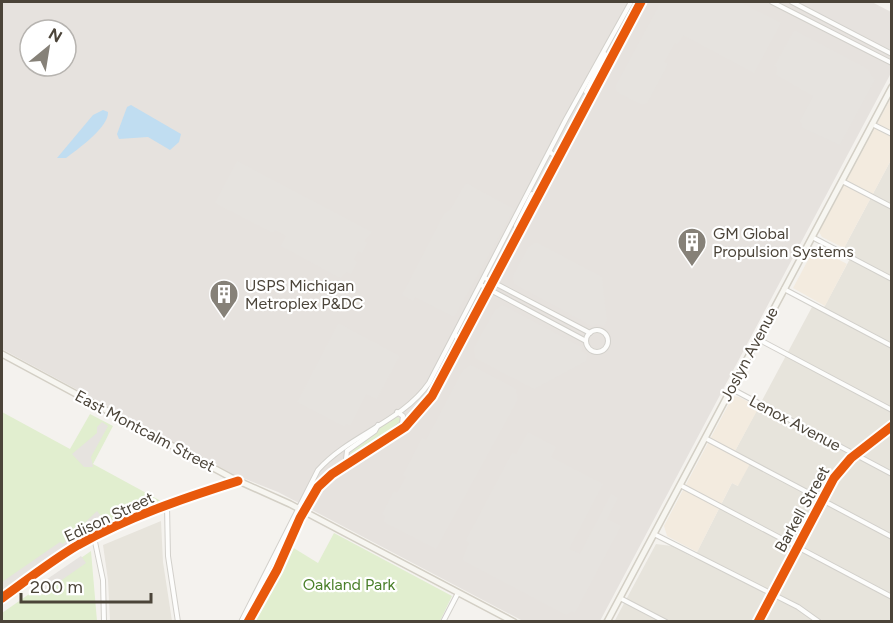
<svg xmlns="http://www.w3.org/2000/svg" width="893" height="623" font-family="Figtree,sans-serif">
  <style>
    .residential { fill: #e7e4dc }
    .commercial { fill: #f3ebdf }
    .industrial { fill: #e6e2de; fill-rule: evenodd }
    .green { fill: #e1eecf }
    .parking { fill: #e6e3df }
    .water { fill: #c0ddf1 }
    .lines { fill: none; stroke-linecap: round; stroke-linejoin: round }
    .minor-casing { stroke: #d2d0cb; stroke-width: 6 }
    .secondary-casing { stroke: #d3cfc5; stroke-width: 8 }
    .minor { stroke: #fdfdfc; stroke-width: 4 }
    .secondary { stroke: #f7f6f1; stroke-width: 5 }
    .cycleway-casing { stroke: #fff; stroke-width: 13 }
    .cycleway { stroke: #e8590c; stroke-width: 9 }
    .labels { text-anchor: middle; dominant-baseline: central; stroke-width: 4.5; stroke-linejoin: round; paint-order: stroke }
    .poi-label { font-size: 16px; fill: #4b4439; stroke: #fff; text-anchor: start }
    .street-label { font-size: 16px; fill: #4b4439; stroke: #fff }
    .park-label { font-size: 16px; fill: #4a7f2a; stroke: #fff }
  </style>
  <rect width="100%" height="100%" fill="#f4f2ee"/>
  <!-- residential -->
  <g class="residential">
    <polygon points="891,160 891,621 614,622 656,544 672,546 694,558 732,483 738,486 735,451 812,307 822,311 852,255 844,248"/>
    <polygon points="161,521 163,562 172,621 110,621 108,580 103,545"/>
  </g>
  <!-- commercial -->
  <g class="commercial">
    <polygon points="891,98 891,160 844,248 822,237 819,232"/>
    <polygon points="815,247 847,264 825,306 793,288"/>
    <polygon points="733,396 739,397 759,407 735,451 752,460 738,486 732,483 697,552 667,536 664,526"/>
  </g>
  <!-- industrial -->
  <path class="industrial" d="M2 2H872L891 12V73L600 621H523L278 492 233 474 2 349ZM30 30H66V66H30Z"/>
  <!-- green -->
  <g class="green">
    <polygon points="2,412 70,449 90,414 113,426 93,464 161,501 89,531 2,589"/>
    <polygon points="395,416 401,419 397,426 354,458 349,458 352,449"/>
    <polygon points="334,533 452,596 440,621 254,622 292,547 318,563"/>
    <polygon points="91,551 97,621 2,621 2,613"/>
  </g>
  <!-- parking -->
  <g class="parking">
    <polygon points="661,2 740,2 781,23 754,73 683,35 678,44 675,43 664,62 668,64 647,103 642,105 617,92 615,87"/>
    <polygon points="794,30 868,69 875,80 840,145 801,127 802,124 799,122 813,96 776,75 777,68 774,66"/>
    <polygon points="237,161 372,232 364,241 367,243 362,253 358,251 354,259 357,262 351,274 347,272 340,278 281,246 286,236 275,230 273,233 215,203"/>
    <polygon points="466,183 514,209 454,317 415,297 413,301 402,295 444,214 450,210"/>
    <polygon points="536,242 602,277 607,321 604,326 596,324 594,327 514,284 513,275 528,247"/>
    <polygon points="503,305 583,348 581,351 587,355 586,361 534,389 475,358 474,348 495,310"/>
    <polygon points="338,323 400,356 377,399 366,394 350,426 346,424 345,427 297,402"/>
    <polygon points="471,365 516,389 518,399 436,549 384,522 385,516 382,514 394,491 397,493 406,477 403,475 422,438 426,440 463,370"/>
    <polygon points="102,422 108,426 91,457 93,467 84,467 72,454 97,433 97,427"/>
    <polygon points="528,432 556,447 551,457 603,484 569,549 580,554 611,494 618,498 607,519 621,526 575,613 572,611 566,615 462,560 469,543 466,540 512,453 516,454"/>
    <polygon points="97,511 107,524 57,553 2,594 2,582 60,542 63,544"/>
    <polygon points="81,556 86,563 39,596 34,588"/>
  </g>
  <!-- water -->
  <g class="water">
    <polygon points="131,105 181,134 179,142 170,150 148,137 119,139 117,134 127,107"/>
    <path d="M103 110 108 112C109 127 78 149 66 158H57L93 115Z"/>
  </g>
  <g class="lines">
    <!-- minor casing -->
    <g class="minor-casing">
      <g id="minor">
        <polyline points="772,2 892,63"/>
        <polyline points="792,2 892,54"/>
        <polyline points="590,97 586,92 605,54"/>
        <polyline points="872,124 892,134"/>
        <polyline points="842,181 892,207"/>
        <polyline points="539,191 555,156 550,152"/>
        <polyline points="520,231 516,226 532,194"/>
        <polyline points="812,237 892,279"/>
        <polyline points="485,278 590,333"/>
        <polyline points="481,285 586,341"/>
        <polyline points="784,289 892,346"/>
        <circle cx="597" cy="341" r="11"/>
        <polyline points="758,339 892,410"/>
        <polyline points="732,389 892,474"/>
        <polyline points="434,390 458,339 455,334"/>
        <polyline points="705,438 892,537"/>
        <polyline points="363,454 402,424 403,416 397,412"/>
        <polyline points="351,463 346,459 347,451 375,431 378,425"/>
        <polyline points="680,485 892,597"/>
        <polyline points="167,506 168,556 178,622"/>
        <polyline points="654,534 798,607 819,622"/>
        <polyline points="94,537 103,580 104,622"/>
        <path d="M2 598C27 580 51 561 78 545 128 517 184 498 238 481"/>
        <polyline points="620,598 666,622"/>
        <path d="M241 622 318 470C349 435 402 422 429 383L566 119 631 2"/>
        <polyline points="248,622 277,570 300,518 318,487 332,474 405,427 432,396 641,2"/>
        <polyline points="443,622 458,593"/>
        <polyline points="758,622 834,478 851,458 892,426"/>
      </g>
    </g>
    <!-- secondary casing -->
    <g class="secondary-casing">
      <g id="secondary">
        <polyline points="2,354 232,478 290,504 514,622"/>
        <polyline points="607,622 892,87"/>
      </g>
    </g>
    <!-- minor -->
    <use href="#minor" class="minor"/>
    <!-- secondary -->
    <use href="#secondary" class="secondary"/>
    <!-- cycleway casing -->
    <g class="cycleway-casing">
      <g id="cycleway">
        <path d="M2 598C27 580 51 561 78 545 128 517 184 498 238 481"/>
        <polyline points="248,622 277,570 300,518 318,487 332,474 405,427 432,396 641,2"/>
        <polyline points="758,622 834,478 851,458 892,426"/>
      </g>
    </g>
    <!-- cycleway -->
    <use href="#cycleway" class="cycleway"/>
  </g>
  <!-- icons -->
  <defs>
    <g id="building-pin" transform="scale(1.5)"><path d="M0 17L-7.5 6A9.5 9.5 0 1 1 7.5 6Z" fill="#868178" stroke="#fff"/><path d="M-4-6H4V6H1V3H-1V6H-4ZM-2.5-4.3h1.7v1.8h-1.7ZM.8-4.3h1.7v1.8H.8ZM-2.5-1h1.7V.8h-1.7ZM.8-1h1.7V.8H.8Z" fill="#fff"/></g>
  </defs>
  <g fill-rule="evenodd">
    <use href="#building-pin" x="692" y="242"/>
    <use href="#building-pin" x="224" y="294"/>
  </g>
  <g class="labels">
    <!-- poi labels -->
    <g class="poi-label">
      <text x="713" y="233">GM Global<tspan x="713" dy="18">Propulsion Systems</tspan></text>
      <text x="245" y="285">USPS Michigan<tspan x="245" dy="18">Metroplex P&amp;DC</tspan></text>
    </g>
    <!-- street labels -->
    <g class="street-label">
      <text transform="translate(749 354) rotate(-62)">Joslyn Avenue</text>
      <text transform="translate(795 423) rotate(28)">Lenox Avenue</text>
      <text transform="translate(145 431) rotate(28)">East Montcalm Street</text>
      <text transform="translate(802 509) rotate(-61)">Barkell Street</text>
      <text transform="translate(109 517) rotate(-25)">Edison Street</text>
    </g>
    <!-- park labels -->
    <g class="park-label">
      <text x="349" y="584">Oakland Park</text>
    </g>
  </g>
  <!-- border -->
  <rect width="893" height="623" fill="none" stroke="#4b4439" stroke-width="6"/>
  <!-- north arrow -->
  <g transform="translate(48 48) rotate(30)"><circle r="28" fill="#ffffff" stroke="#b7b4b0" stroke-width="1.5"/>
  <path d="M0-4.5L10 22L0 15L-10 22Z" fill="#868178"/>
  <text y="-9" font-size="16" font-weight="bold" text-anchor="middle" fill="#4b4439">N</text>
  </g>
  <!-- scale -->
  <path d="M21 593v9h130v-9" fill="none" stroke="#4b4439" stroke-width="3"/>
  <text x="30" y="593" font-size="18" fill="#4b4439" stroke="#ffffff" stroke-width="4.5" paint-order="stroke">200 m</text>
</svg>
